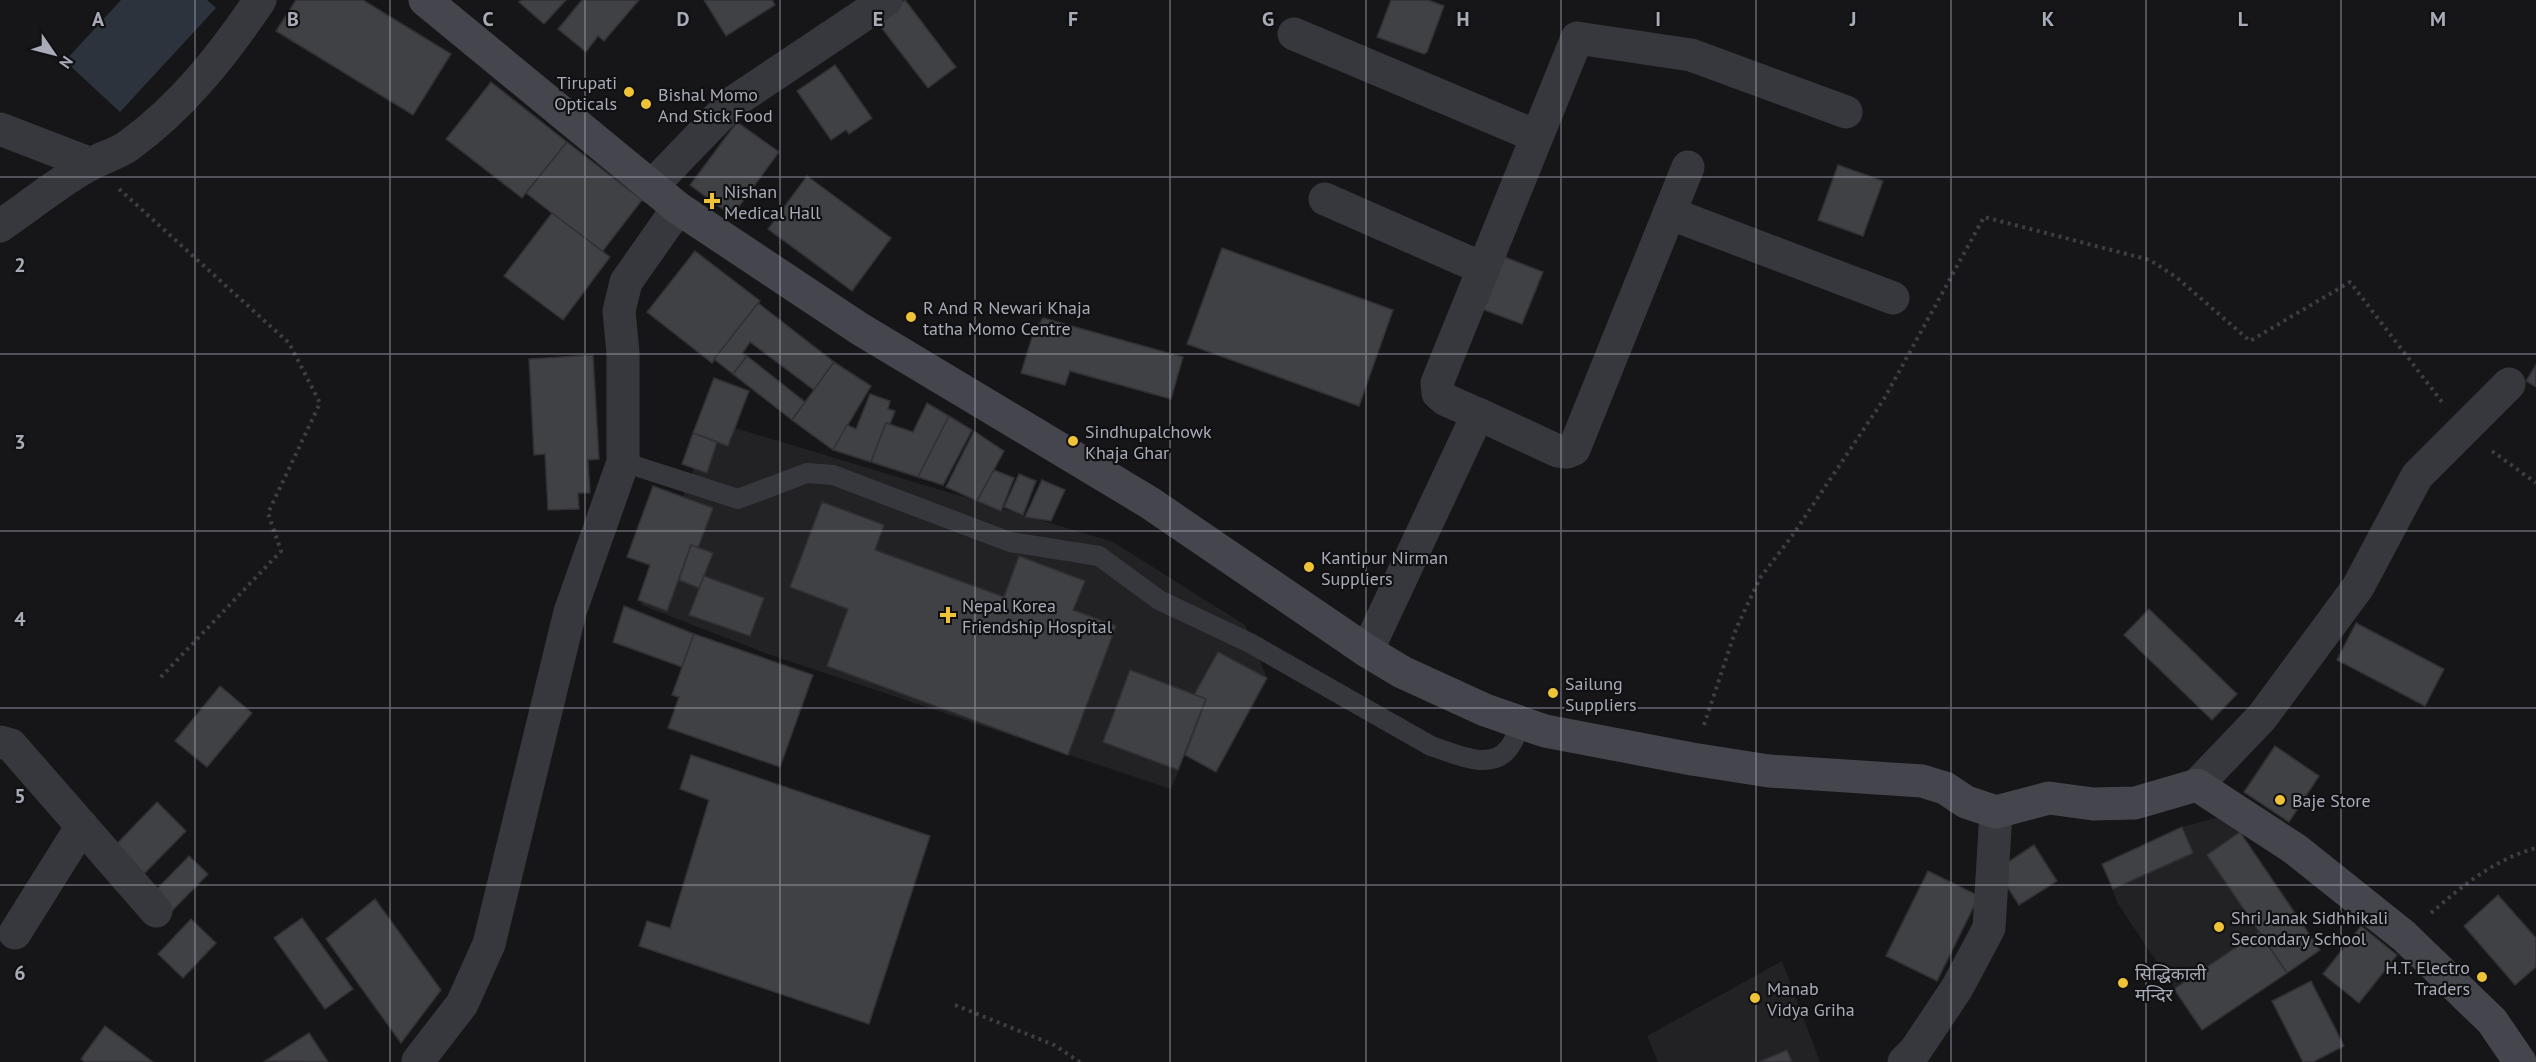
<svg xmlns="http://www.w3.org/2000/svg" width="2536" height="1062" font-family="'PT Sans','Noto Sans Devanagari',sans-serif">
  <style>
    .built { fill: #222225 }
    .water { fill: #2c333c }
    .building { fill: #404145; stroke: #313034; stroke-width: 1.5 }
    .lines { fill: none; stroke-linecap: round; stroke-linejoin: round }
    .path { stroke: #3d3e44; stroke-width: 4; stroke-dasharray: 3 4.5; stroke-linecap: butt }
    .service { stroke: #37383d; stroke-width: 20 }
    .minor { stroke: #37383d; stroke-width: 33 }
    .secondary { stroke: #45464d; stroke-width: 33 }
    .grid { fill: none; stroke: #a8acb8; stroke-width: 1.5; stroke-opacity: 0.55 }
    .poi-dot { fill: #efc337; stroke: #111113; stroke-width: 2 }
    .labels { text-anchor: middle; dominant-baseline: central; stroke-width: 4.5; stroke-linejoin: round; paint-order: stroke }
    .poi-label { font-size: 18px; fill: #a8acb8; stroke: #111113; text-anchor: start }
    .grid-label { font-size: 20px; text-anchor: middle; font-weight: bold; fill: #a8acb8; stroke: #111113; stroke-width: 4.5; stroke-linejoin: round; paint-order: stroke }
  </style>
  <rect width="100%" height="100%" fill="#161618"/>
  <!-- built -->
  <g class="built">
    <polygon points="712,421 1113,542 1245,625 1267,678 1216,772 1185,755 1171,789 768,654 641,605"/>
    <polygon points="2223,816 2240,832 2320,950 2202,1030 2118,904 2102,864 2182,827"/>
    <polygon points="1782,961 1820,1062 1658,1062 1647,1036"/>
  </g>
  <!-- water -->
  <polygon class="water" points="121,0 207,0 216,8 120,112 65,61"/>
  <!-- building -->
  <g class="building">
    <polygon points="296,0 363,0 451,54 413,115 276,31"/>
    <polygon points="522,0 566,0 544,24 519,2"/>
    <polygon points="582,0 639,0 604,41 598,36 586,52 558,29"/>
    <polygon points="704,0 772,0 775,5 726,36"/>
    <polygon points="905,0 956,67 928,88 877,22"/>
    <polygon points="1391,0 1428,0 1444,6 1427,52 1424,54 1377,37"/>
    <polygon points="835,65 872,118 849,134 846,130 831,140 797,91"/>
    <polygon points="491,82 567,142 522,198 446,139"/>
    <polygon points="737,122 779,152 732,216 690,185"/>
    <polygon points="567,142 642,200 602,252 526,193"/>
    <polygon points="1838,165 1883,181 1863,236 1818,220"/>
    <polygon points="807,176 891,238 852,291 768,229"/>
    <polygon points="552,213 610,257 563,320 504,276"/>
    <polygon points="1222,248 1393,310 1359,406 1187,344"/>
    <polygon points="695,251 760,301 712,363 647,312"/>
    <polygon points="1502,256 1543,272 1522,324 1482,309"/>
    <polygon points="758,303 834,362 814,390 750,342 742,354 747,356 733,374 714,359"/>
    <polygon points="1043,318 1183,357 1171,399 1070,371 1065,385 1021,373 1033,334"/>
    <polygon points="593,355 599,459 588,460 590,493 578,493 579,509 548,510 545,454 534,455 529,359"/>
    <polygon points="747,356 805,402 792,420 733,374"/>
    <polygon points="834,362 871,386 833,450 792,420"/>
    <polygon points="2536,365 2536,387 2526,381"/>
    <polygon points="714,378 749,391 728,446 693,433"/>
    <polygon points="870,394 890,401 888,409 895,411 890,424 886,423 871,462 833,450 847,425 856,429"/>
    <polygon points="927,403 949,416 918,477 871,462 886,423 913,432"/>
    <polygon points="949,416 972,430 943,485 918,477"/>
    <polygon points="974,431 1004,451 977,501 946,487"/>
    <polygon points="693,433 717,442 707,473 682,464"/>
    <polygon points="994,470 1014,478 1001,511 977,501"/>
    <polygon points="1019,474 1036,481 1023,515 1004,507"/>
    <polygon points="1042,480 1065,490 1051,521 1025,517"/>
    <polygon points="653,486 713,508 698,548 691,545 667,611 638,600 650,565 627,557"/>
    <polygon points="822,502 884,525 875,550 1004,597 1019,556 1085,581 1073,610 1116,626 1068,755 827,666 848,609 790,587"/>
    <polygon points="691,545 713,553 699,588 679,580"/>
    <polygon points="704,576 764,598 750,636 689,615"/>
    <polygon points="624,606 694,634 682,667 613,642"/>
    <polygon points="2149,609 2237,694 2212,720 2124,635"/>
    <polygon points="2356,623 2444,669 2425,706 2337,660"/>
    <polygon points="694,634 813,675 780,767 668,728 679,697 672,695"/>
    <polygon points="1218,652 1267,678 1216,772 1185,755 1206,699 1194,695"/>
    <polygon points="1130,670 1206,699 1178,770 1103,742"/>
    <polygon points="220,686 252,713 207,767 175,741"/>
    <polygon points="2275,746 2319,776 2289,822 2244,792"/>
    <polygon points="691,755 930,836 869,1024 639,946 647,921 670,928 709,800 680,789"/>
    <polygon points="157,802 186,831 139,879 110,851"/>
    <polygon points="2182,827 2193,853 2113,889 2102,864"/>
    <polygon points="2240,832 2320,950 2287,973 2207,855"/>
    <polygon points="2034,845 2057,881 2019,905 1996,870"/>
    <polygon points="189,856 208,874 167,916 148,898"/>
    <polygon points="1928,871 1979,896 1937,981 1886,956"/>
    <polygon points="2498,895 2536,938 2536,967 2515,985 2464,926"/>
    <polygon points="375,899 441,990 401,1043 326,939"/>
    <polygon points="302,918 353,989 325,1009 274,938"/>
    <polygon points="191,919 216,943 183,978 158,954"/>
    <polygon points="2361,926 2397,955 2359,1003 2323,974"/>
    <polygon points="2259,932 2287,973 2202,1030 2174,989"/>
    <polygon points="2311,981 2344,1046 2313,1062 2303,1062 2272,1001"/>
    <polygon points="105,1026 153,1062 85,1062 81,1059"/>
    <polygon points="309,1033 328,1062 265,1061"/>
    <polygon points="1787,1050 1792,1062 1759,1062"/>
  </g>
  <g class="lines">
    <!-- path -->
    <g class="path">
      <polyline points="119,189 289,343 320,403 268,513 281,551 159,679"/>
      <polyline points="2492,451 2536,483"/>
      <polyline points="1704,725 1736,629 1760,578 1792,536 1884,399 1984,217 2150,260 2176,277 2250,341 2350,282 2442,402"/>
      <path d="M2431 913C2462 886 2495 859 2536 848"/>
      <polyline points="955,1005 1054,1045 1080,1062"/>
    </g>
    <!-- service -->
    <path class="service" d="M623 462 738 499 807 473 833 475 1010 542 1099 556 1159 600 1250 643 1431 746C1453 753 1490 772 1508 749 1514 742 1517 732 1522 724"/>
    <!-- minor -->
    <g class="minor">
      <polyline points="1294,34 1536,136"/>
      <polyline points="0,129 91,164"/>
      <polyline points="651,187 732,103 886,0"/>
      <polyline points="1325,199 1482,268"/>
      <polyline points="1669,213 1893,298"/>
      <path d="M0 226C30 206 59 181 91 164 103 157 117 154 128 146 182 107 223 55 260 0"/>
      <polyline points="1478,414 1446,400 1438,393 1437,383 1577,38 1691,55 1846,112"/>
      <polyline points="1367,651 1478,414 1558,451 1567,452 1574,449 1688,167"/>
      <polyline points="0,742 11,745 156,911"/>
      <polyline points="2197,785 2262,717 2358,587 2417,476 2509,384"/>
      <polyline points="15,933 82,826"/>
      <polyline points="418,1061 462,1004 489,944 570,612 623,462 623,353 619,311 626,282 678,208"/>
      <polyline points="1904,1062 1915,1051 1957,988 1989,928 1996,812"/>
    </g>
    <!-- secondary -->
    <polyline class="secondary" points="425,0 678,208 860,329 1150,503 1367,651 1402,672 1485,710 1545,731 1692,759 1769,771 1922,781 1945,788 1966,802 1996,812 2049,798 2093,804 2135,803 2197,785 2295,849 2404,936 2492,1021 2520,1062"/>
  </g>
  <!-- grid -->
  <path class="grid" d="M195 0V1062M390 0V1062M585 0V1062M780 0V1062M975 0V1062M1170 0V1062M1366 0V1062M1561 0V1062M1756 0V1062M1951 0V1062M2146 0V1062M2341 0V1062M0 177H2536M0 354H2536M0 531H2536M0 708H2536M0 885H2536"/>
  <!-- markers -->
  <g class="poi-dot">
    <circle cx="629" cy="92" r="6"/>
    <circle cx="646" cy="104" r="6"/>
    <path d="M709 192h6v6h6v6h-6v6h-6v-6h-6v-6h6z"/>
    <circle cx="911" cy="317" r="6"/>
    <circle cx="1073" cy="441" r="6"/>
    <circle cx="1309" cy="567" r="6"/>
    <path d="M945 606h6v6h6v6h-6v6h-6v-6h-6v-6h6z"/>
    <circle cx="1553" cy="693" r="6"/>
    <circle cx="2280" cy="800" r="6"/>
    <circle cx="2219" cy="927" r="6"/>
    <circle cx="2482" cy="977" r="6"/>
    <circle cx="2123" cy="983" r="6"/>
    <circle cx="1755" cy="998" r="6"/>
  </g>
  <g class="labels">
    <!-- poi labels -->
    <g class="poi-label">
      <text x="617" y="82" text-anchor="end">Tirupati<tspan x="617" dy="21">Opticals</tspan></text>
      <text x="658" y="94">Bishal Momo<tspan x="658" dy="21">And Stick Food</tspan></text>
      <text x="724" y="191">Nishan<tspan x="724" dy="21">Medical Hall</tspan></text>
      <text x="923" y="307">R And R Newari Khaja<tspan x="923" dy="21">tatha Momo Centre</tspan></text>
      <text x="1085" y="431">Sindhupalchowk<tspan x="1085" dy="21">Khaja Ghar</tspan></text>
      <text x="1321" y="557">Kantipur Nirman<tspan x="1321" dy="21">Suppliers</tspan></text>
      <text x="962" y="605">Nepal Korea<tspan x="962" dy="21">Friendship Hospital</tspan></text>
      <text x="1565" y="683">Sailung<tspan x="1565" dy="21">Suppliers</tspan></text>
      <text x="2292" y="800">Baje Store</text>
      <text x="2231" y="917">Shri Janak Sidhhikali<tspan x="2231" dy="21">Secondary School</tspan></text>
      <text x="2470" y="967" text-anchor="end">H.T. Electro<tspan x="2470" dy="21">Traders</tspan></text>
      <text x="2135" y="973">सिद्धिकाली<tspan x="2135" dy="21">मन्दिर</tspan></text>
      <text x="1767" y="988">Manab<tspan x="1767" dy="21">Vidya Griha</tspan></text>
    </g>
  </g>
  <g class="grid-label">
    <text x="98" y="26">A</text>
    <text x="293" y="26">B</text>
    <text x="488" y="26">C</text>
    <text x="683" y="26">D</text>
    <text x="878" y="26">E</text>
    <text x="1073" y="26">F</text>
    <text x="1268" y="26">G</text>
    <text x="1463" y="26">H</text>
    <text x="1658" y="26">I</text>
    <text x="1853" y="26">J</text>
    <text x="2048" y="26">K</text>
    <text x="2243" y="26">L</text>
    <text x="2438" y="26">M</text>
    <text x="20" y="272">2</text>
    <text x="20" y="449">3</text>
    <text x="20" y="626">4</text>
    <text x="20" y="803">5</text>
    <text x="20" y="980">6</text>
  </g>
  <!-- north arrow -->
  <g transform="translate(54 54) rotate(125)" stroke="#111113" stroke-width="4.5" paint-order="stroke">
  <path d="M0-4.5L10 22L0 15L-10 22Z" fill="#a8acb8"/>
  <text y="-9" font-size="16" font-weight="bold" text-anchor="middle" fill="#a8acb8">N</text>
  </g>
</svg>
